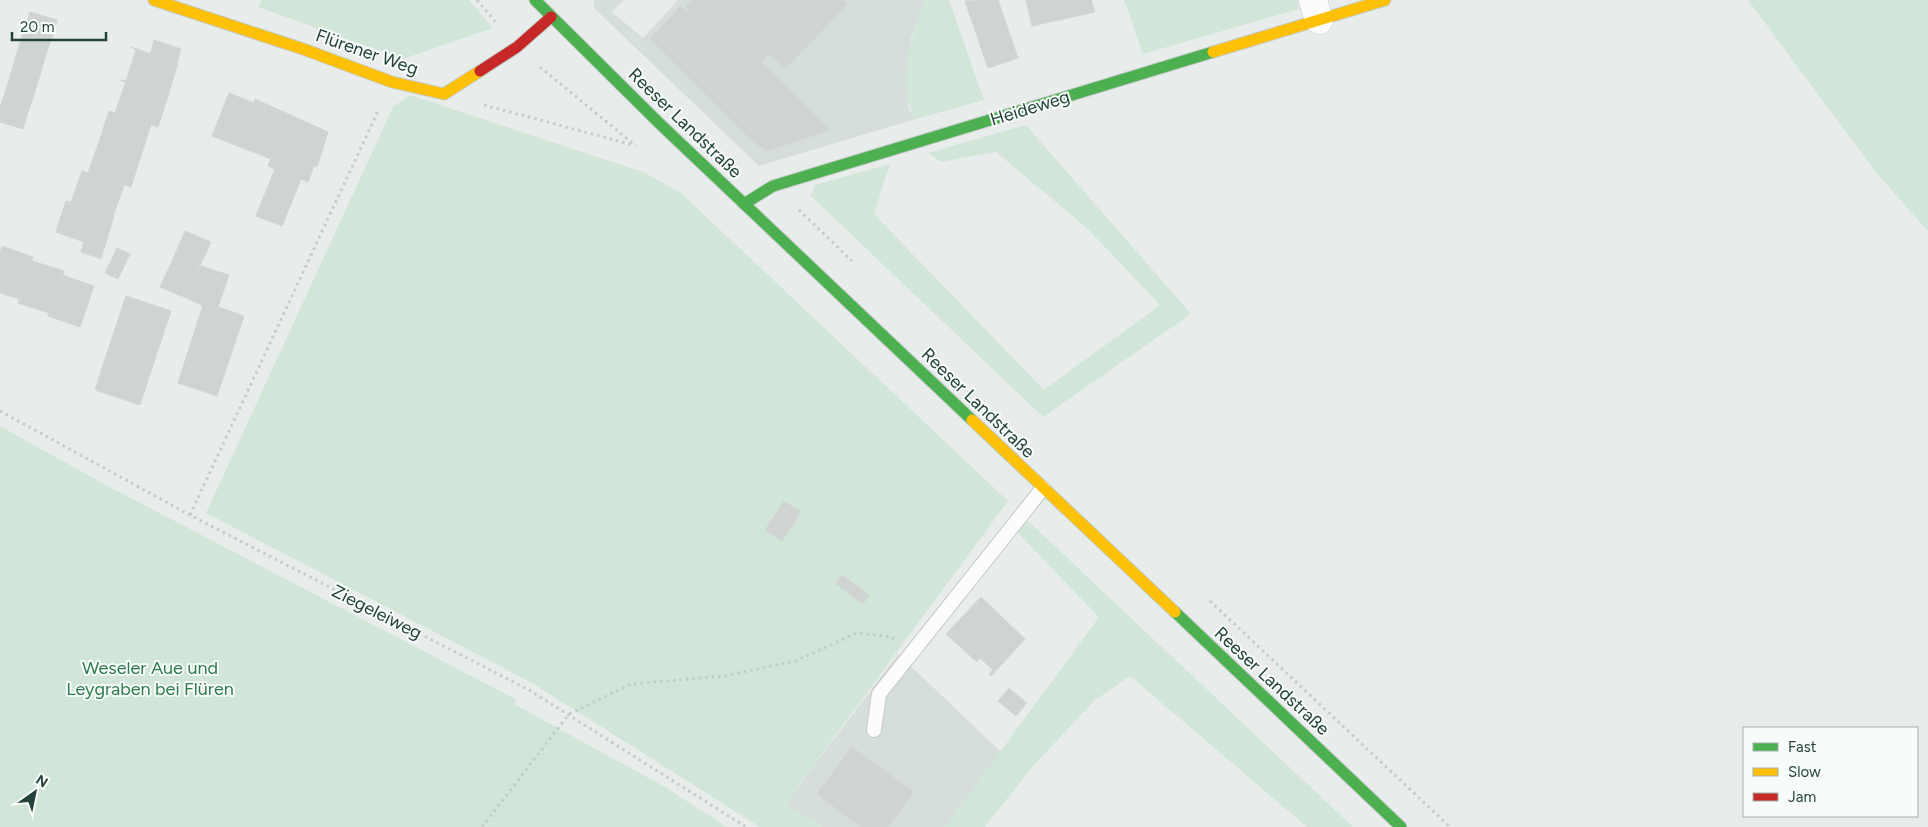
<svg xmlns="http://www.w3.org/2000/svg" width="1928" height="827" font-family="Figtree,sans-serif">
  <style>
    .built { fill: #d6dedb }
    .green { fill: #d1e6d8; fill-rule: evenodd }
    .building { fill: #cfd4d2; stroke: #d1d6d4 }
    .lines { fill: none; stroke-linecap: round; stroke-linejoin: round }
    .lane-casing { stroke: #c5cac8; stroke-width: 16 }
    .street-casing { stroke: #c5cac8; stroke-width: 29 }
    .fast-casing { stroke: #c3cbc8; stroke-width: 13 }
    .slow-casing { stroke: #c3cbc8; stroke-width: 13 }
    .jam-casing { stroke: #c3cbc8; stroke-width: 13 }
    .path { stroke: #c3ccca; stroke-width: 3; stroke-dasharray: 2.5 4; stroke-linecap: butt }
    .lane { stroke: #fcfcfc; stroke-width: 14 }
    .street { stroke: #fcfcfc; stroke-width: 28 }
    .fast { stroke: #4caf50; stroke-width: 11 }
    .slow { stroke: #ffc107; stroke-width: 11 }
    .jam { stroke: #c62828; stroke-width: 11 }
    .labels { text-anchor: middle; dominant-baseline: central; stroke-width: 4; stroke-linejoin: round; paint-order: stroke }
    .street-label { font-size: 18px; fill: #24423a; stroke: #f7fbf9 }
    .park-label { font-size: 18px; fill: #2d7a4b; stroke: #f7fbf9 }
  </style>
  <rect width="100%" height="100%" fill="#e8edeb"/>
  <!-- built -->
  <g class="built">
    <polygon points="594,0 624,0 612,12 643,38 678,0 925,0 911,39 908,108 916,119 759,166 594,8"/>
    <polygon points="898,654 1001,752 945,827 822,827 785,804"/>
  </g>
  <!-- green -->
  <g class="green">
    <polygon points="262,0 469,0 493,28 403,59 258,7"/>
    <path d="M925 0H949L984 100 916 119C894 86 912 35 925 0Z"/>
    <polygon points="1124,0 1297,0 1299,9 1143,54"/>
    <polygon points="1748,0 1928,0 1928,231 1878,175"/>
    <path d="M410 95 643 172 681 193 1008 501 785 804 822 827H760L532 683 206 513 393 107ZM784 501 801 512 782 541 765 530Z"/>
    <polygon points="1026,125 1191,314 1043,417 811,196 815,185 890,164 874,214 1044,390 1160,305 1088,229 996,152 941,162 928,153"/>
    <polygon points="0,426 104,484 517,700 514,704 665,787 727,827 0,827"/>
    <polygon points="1028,521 1353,827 1307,827 1130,676 1094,701 1032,767 985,827 945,827 1099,617 1014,529"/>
  </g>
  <!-- building -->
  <g class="building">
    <polygon points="693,0 843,0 847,5 785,69 769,54 761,62 830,130 767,151 752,141 650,39 681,6 687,12 688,10 685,6"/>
    <polygon points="998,0 1018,58 988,68 965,1"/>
    <polygon points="1026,0 1091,0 1095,12 1032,26"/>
    <polygon points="30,12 57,20 53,35 26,26"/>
    <polygon points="26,26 53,35 48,48 21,39"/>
    <polygon points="21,39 48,48 44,61 17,53"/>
    <polygon points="154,40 181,49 177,63 150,54"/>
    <polygon points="131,47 178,63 168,96 120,80 126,81 136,50"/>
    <polygon points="17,53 44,61 40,75 13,66"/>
    <polygon points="13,66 40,75 36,88 9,80"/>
    <polygon points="9,80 36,88 32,101 5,93"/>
    <polygon points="126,81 168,96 158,127 115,113"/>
    <polygon points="5,93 32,101 27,115 0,107"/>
    <polygon points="229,93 254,103 255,99 328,132 317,167 314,166 308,182 301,179 282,226 256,216 275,169 268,166 271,159 212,136"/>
    <polygon points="0,107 27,115 23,129 0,122"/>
    <polygon points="109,111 151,124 141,156 99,142"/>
    <polygon points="99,142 141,156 131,187 88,173"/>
    <polygon points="82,171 124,185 113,216 71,202"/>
    <polygon points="66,201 72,203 61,233 56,231"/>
    <polygon points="66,201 71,202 114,216 104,249 56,232 61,233 72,203"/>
    <polygon points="185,231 211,242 199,268 174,257"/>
    <polygon points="84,242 104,249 101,259 81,252"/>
    <polygon points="2,246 33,257 20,299 0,293 0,253"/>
    <polygon points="117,248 130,254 118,279 105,273"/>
    <polygon points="174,257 199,268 189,299 160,287"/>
    <polygon points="32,261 64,271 49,313 18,303"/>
    <polygon points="201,266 229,275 218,307 204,302 203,306 189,299"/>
    <polygon points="62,275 94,286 80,327 48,316"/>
    <polygon points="126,296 171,311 150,374 105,359"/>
    <polygon points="204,302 244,316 217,396 178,383"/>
    <polygon points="105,359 150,374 140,405 95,390"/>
    <polygon points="784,501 801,512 782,541 765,530"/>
    <polygon points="842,575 869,595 863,604 836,584"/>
    <polygon points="981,597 1025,639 991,676 989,674 993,670 980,658 977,662 946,634"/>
    <polygon points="1009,688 1027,703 1016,716 998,701"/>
    <polygon points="852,747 914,792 888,827 861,827 817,794"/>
  </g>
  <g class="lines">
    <!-- lane casing -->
    <g class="lane-casing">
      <polyline id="lane" points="874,730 879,694 1043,488"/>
    </g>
    <!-- street casing -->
    <g class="street-casing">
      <polyline id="street" points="1313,0 1319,20"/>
    </g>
    <!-- fast casing -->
    <g class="fast-casing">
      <g id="fast">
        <polyline points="535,0 659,123 972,420"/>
        <polyline points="744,204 773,186 1213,52"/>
        <polyline points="1175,612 1401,827"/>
      </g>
    </g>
    <!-- slow casing -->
    <g class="slow-casing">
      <g id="slow">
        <polyline points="154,0 303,49 392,82 444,94 480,71"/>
        <polyline points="1213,52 1385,0"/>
        <polyline points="972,420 1175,612"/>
      </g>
    </g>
    <!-- jam casing -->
    <g class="jam-casing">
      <polyline id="jam" points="480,71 517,47 551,17"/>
    </g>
    <!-- path -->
    <g class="path">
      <polyline points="477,0 497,24"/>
      <polyline points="540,67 636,146"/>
      <polyline points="484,105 633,145"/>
      <polyline points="799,210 852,261"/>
      <polyline points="0,411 190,515 529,690 746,827"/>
      <polyline points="190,515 379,109"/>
      <polyline points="1210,601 1450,827"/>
      <polyline points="482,827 569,714 631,684 724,676 795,661 857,633 892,637 894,640"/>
    </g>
    <!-- lane -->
    <use href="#lane" class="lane"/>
    <!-- street -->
    <use href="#street" class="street"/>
    <!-- fast -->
    <use href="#fast" class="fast"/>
    <!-- slow -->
    <use href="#slow" class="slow"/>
    <!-- jam -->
    <use href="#jam" class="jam"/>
  </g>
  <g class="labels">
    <!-- street labels -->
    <g class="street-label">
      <text transform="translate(367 52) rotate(19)">Flürener Weg</text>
      <text transform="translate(1030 108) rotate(-17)">Heideweg</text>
      <text transform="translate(685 123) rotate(44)">Reeser Landstraße</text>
      <text transform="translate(978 403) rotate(44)">Reeser Landstraße</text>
      <text transform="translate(377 612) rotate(27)">Ziegeleiweg</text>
      <text transform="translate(1272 681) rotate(43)">Reeser Landstraße</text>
    </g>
    <!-- park labels -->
    <g class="park-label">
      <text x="150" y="668">Weseler Aue und<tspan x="150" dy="21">Leygraben bei Flüren</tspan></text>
    </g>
  </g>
  <!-- legend -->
  <rect x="1743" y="727" width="175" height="90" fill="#f7fbf9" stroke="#a3b1ad"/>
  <rect x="1753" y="743" width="25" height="8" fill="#4caf50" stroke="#a3b1ad"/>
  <text x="1788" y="752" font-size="15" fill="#24423a">Fast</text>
  <rect x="1753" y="768" width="25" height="8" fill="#ffc107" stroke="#a3b1ad"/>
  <text x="1788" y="777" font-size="15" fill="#24423a">Slow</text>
  <rect x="1753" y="793" width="25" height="8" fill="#c62828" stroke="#a3b1ad"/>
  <text x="1788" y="802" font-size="15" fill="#24423a">Jam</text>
  <!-- north arrow -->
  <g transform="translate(35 792) rotate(33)" stroke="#f7fbf9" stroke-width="4" paint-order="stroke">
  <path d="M0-4L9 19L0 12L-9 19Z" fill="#24423a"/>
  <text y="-8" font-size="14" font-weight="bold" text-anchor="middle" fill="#24423a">N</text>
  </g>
  <!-- scale -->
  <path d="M12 32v8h94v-8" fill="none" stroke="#24423a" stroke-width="2.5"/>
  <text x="20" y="32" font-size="15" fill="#24423a" stroke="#f7fbf9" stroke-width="4" paint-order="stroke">20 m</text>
</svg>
